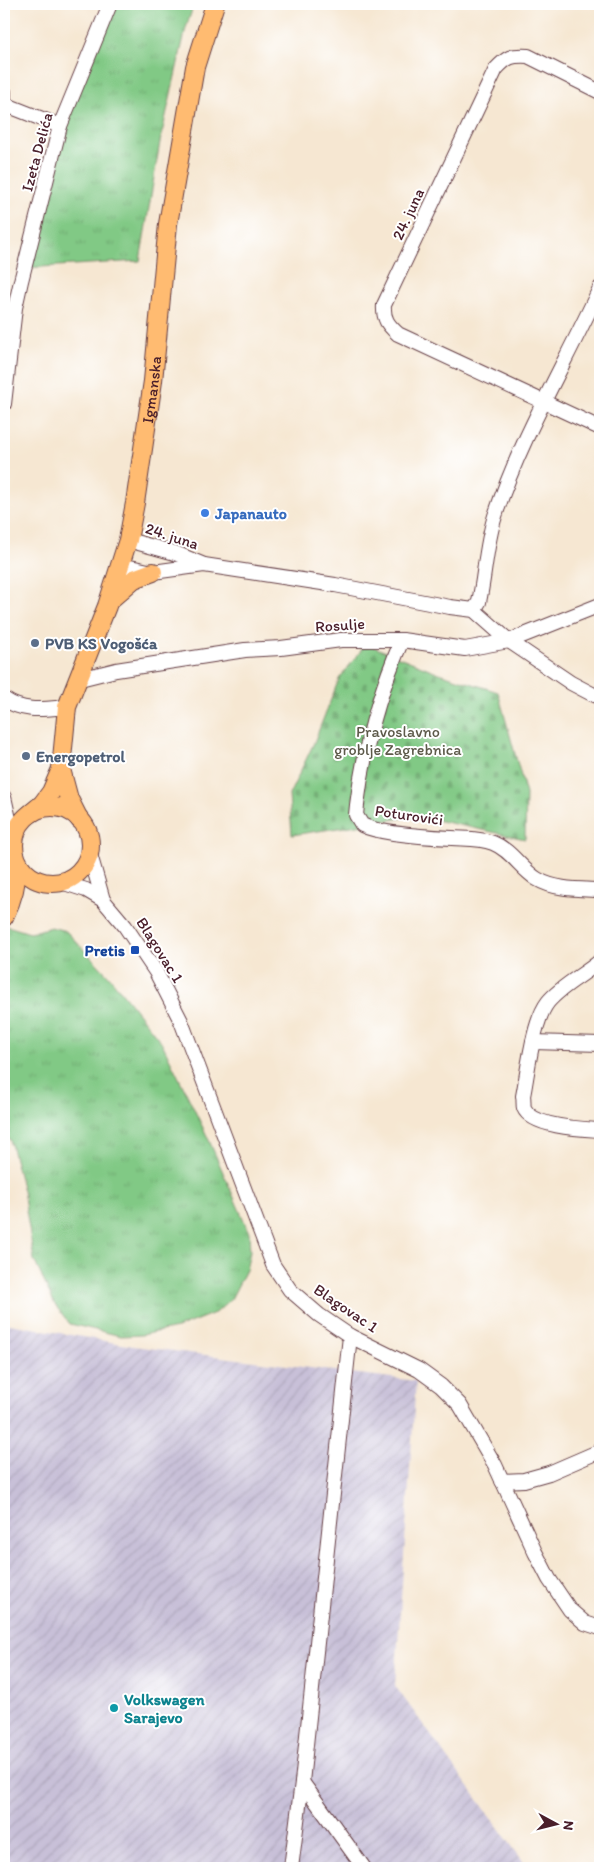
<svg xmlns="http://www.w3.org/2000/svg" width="604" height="1872" font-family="Itim,sans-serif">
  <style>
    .industrial { fill: url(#industrial-furrows) }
    .grass { fill: url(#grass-tufts); stroke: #667458 }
    .cemetery { fill: url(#cemetery-stones); stroke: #667458 }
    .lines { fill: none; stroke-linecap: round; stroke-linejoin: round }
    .minor-casing { stroke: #643d44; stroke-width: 16 }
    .major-casing { stroke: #643d44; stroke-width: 20 }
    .minor { stroke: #fff; stroke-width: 14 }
    .major { stroke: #ffbb71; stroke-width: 18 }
    .shop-dot { fill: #3f7fe0; stroke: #fff; stroke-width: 2 }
    .service-dot { fill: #5c6f8a; stroke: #fff; stroke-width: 2 }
    .transit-dot { fill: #1a4fb4; stroke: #fff; stroke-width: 2 }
    .culture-dot { fill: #0f9aa8; stroke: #fff; stroke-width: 2 }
    .labels { text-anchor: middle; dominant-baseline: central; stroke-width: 4; stroke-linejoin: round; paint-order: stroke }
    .street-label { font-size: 16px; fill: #4a1f2b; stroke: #fff }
    .shop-label { font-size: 16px; font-weight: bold; fill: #366cbe; stroke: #fff; text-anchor: start }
    .service-label { font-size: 16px; font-weight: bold; fill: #4e5e75; stroke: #fff; text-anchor: start }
    .park-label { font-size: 16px; fill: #5d5a4a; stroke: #fff }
    .transit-label { font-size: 16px; font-weight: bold; fill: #164399; stroke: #fff; text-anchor: end }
    .culture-label { font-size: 16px; font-weight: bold; fill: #0d838f; stroke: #fff; text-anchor: start }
  </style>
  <defs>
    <pattern id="industrial-furrows" width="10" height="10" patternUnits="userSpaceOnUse" patternTransform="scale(1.25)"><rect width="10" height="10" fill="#c8c0d8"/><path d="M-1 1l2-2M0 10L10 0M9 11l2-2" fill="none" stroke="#ada5ba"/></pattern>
    <pattern id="grass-tufts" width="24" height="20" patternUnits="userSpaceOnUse" patternTransform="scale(1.25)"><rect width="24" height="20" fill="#81c985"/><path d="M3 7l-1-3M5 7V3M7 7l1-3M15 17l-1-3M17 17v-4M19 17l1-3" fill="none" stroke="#71ac73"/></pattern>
    <pattern id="cemetery-stones" width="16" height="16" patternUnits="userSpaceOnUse" patternTransform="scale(1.25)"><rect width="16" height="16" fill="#81c985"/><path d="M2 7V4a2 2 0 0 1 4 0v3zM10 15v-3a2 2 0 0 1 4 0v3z" fill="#71ac73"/></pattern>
  </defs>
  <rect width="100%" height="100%" fill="#fff"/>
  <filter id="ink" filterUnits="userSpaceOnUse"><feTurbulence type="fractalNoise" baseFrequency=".02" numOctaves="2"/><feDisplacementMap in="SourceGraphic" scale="10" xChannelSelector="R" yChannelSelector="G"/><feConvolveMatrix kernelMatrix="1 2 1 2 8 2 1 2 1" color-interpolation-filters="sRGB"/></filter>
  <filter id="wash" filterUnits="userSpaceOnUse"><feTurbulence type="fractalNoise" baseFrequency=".0096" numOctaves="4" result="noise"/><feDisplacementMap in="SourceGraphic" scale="20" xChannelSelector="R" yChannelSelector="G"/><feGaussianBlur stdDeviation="1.12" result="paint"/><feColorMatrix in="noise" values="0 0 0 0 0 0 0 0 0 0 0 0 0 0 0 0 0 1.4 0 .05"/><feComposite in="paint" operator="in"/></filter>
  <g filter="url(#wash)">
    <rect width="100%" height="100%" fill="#f6e7d2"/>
    <!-- industrial -->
    <polygon class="industrial" points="4,1323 133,1346 416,1381 395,1686 528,1868 4,1868"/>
    <!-- grass -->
    <g class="grass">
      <polygon points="114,4 194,4 186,28 160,142 140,261 24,268 60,126"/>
      <polygon points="4,925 30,933 51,927 66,931 108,975 162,1043 208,1138 249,1232 250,1252 246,1270 231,1299 217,1312 177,1328 141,1335 121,1336 70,1324 55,1305 34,1260 23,1191 10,1140 4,1135"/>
    </g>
    <!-- cemetery -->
    <polygon class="cemetery" points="366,644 442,674 498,692 526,794 525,839 417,816 292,835 289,795 313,745 339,679"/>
  </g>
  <g filter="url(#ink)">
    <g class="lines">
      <!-- minor casing -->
      <g class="minor-casing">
        <g id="minor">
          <polyline points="4,92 4,104 60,126"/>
          <path d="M600 92 528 56C511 55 507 57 496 69L384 305C383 319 388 325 398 334L600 428"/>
          <polyline points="4,404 15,308 21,281 60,126 110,4"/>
          <polyline points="128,540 175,553 204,565 335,585 450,607 474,610 509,641 571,683 592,694 600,697"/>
          <polyline points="121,565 153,572 204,565"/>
          <path d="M474 610 479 602C485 574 486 544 495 516 521 437 565 364 600 288"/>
          <path d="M402 640C379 693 364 748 357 805L356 815 362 825C380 834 430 837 452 838 466 839 480 838 493 843 511 850 521 869 537 879 555 890 580 889 600 890"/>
          <polyline points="76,680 116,670 245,650 281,648 341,640 402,640 465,649 509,641 600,605"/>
          <path d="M4 699C24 713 44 709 67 707"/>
          <polyline points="4,797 11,828 14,850"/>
          <polyline points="89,851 103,900"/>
          <polyline points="61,882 86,890 103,900 125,926 156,972 181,1021 273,1265 290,1290 319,1315 350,1336 419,1370 441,1386 460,1405 495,1465 535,1552 549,1579 570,1610 585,1623 600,1628"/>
          <path d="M600 961C584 975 562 985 548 1002 533 1021 528 1071 523 1096 524 1099 523 1105 524 1108 532 1127 582 1129 600 1130"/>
          <polyline points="533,1042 600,1044"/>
          <polyline points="502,1481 524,1480 549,1473 600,1451"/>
          <polyline points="302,1782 364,1868"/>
          <polyline points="291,1868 302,1782 350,1336"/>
        </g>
      </g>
      <!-- major casing -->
      <g class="major-casing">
        <g id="major">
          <polyline points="110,600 134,579 153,572"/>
          <polyline points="61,769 69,799 79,819"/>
          <circle cx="52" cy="845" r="38"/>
          <path id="s1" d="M30 814 42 804 51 792 61 769 67 707 107 606 128 540 135 503 153 381 168 224 195 67 215 4"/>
          <path d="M4 917C13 899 18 881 17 861"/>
        </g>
      </g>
      <!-- minor -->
      <use href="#minor" class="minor"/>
      <!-- major -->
      <use href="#major" class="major"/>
    </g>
  </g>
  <!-- markers -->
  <circle class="shop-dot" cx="205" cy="513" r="5"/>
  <g class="service-dot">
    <circle cx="35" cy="643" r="5"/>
    <circle cx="26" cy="756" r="5"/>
  </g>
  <rect class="transit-dot" x="130" y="945" width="10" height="10" rx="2.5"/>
  <circle class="culture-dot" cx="114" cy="1708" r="5"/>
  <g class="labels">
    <!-- street labels -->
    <g class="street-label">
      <text transform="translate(37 152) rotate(-75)">Izeta Delića</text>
      <text transform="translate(408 214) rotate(-65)">24. juna</text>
      <text stroke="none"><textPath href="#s1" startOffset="448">Igmanska</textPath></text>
      <text transform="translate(172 536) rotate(18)">24. juna</text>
      <text transform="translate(340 625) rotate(-4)">Rosulje</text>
      <text transform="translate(409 815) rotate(8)">Poturovići</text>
      <text transform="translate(160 950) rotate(58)">Blagovac 1</text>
      <text transform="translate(346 1308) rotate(34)">Blagovac 1</text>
    </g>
    <!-- shop labels -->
    <g class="shop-label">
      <text x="215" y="513">Japanauto</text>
    </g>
    <!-- service labels -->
    <g class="service-label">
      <text x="45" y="643">PVB KS Vogošća</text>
      <text x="36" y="756">Energopetrol</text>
    </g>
    <!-- park labels -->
    <g class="park-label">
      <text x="398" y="731">Pravoslavno<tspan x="398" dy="18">groblje Zagrebnica</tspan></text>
    </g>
    <!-- transit labels -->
    <g class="transit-label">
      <text x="125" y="950">Pretis</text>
    </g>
    <!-- culture labels -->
    <g class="culture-label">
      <text x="124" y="1699">Volkswagen<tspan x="124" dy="18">Sarajevo</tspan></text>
    </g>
  </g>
  <!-- margin -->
  <rect width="604" height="1872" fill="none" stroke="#fff" stroke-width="20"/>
  <!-- north arrow -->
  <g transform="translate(556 1824) rotate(97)" stroke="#ffffff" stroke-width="4" paint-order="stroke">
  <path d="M0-4L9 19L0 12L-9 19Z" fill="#4a1f2b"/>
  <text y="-8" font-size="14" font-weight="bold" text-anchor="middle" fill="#4a1f2b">N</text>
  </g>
</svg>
